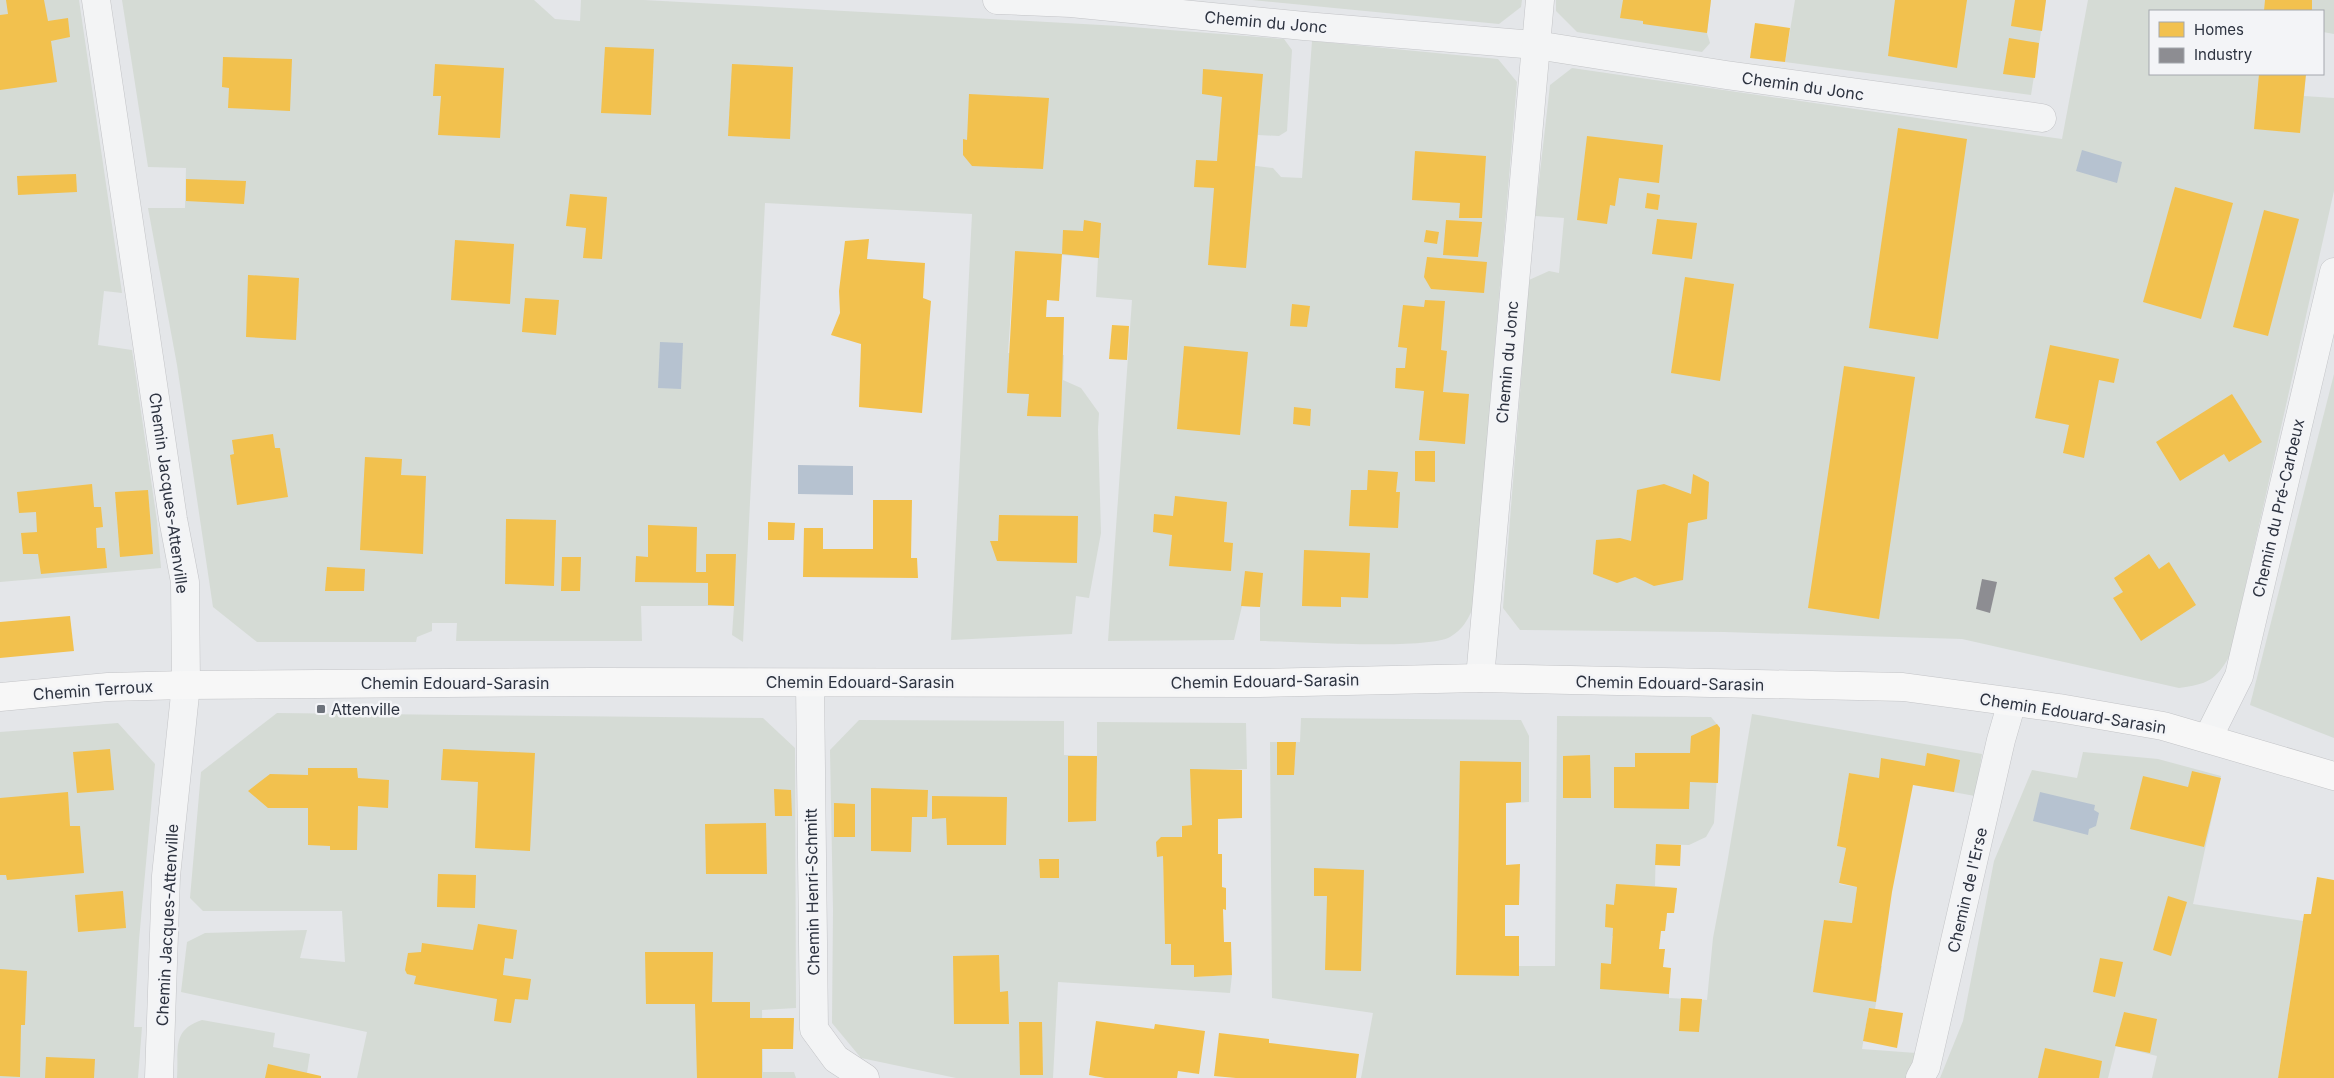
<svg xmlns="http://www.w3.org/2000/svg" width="2334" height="1078" font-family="Inter,sans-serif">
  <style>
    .green { fill: #d5dbd5 }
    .water { fill: #b6c2d0 }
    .homes { fill: #f2c14e }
    .industry { fill: #8d8d92 }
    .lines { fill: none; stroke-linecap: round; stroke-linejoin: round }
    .street-casing { stroke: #c3c4c7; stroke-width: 29 }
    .secondary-casing { stroke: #c3c4c7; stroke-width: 29 }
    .street { stroke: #f3f4f5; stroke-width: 28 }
    .secondary { stroke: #f7f7f7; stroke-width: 28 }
    .poi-dot { fill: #6d727b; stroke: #f3f4f7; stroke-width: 2 }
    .labels { text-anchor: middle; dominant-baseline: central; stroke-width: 5; stroke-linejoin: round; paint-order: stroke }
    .street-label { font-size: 16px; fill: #2d3340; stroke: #f3f4f7 }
    .poi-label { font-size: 16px; fill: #2d3340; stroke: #f3f4f7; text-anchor: start }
  </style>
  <rect width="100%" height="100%" fill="#e4e6e9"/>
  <!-- green -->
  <g class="green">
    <polygon points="0,0 79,0 122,293 104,291 98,345 132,350 157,521 161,568 0,582"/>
    <path d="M122 0H534L555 19 580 21 581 0H644L1119 26 1284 39 1292 50 1287 131 1279 136 1258 135 1255 165 1241 164 1273 168 1281 177 1302 178 1312 41 1498 59 1517 82 1473 608C1467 621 1463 629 1450 637 1428 650 1294 642 1260 641V607L1242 606 1234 640 1108 641 1132 300 1096 297 1098 258 1015 251 1008 353 1064 355 1063 380 1081 388 1099 413 1098 429 1101 533 1089 598 1076 596 1072 634 951 640 972 214 765 203 743 642 732 635 734 606H641L642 641H456L457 623H432V631L417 637 416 642H257L213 607 177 365 148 208H185L186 168 148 167Z"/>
    <polygon points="1252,0 1522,0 1521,7 1499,24"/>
    <polygon points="1556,0 1711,0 1707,33 1710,43 1702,52 1577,32 1556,11"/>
    <polygon points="1795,0 2046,0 2031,95 1785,62"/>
    <path d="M2088 0H2334V34L2323 32V11H2150V74H2306L2304 96 2334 98V191L2230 655C2216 681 2207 684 2179 688L1962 639 1724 632 1520 630 1503 608 1529 280 1549 271 1559 273 1564 218 1535 216 1550 85 1572 68 2062 139Z"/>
    <polygon points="2334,374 2334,738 2250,705"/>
    <polygon points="277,713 763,718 795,748 796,1008 762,1010 763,1072 794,1072 796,1078 357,1078 367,1032 181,992 187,942 205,933 307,930 300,958 345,962 342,911 203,911 190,898 201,772"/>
    <polygon points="1752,714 1982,754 1975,796 1849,773 1837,846 1846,848 1839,884 1857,887 1852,923 1825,920 1819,955 1882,966 1875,1009 1869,1008 1862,1049 1916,1053 1906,1078 1361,1078 1373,1013 1272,998 1270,742 1300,742 1301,718 1521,720 1529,736 1529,802 1506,803 1506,834 1459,833 1456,975 1519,976 1519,966 1555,966 1557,716 1711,717 1720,728 1714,823 1706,837 1689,845 1656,844 1655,886 1677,888 1674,913 1667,913 1665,931 1627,929 1627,937 1612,936 1611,964 1669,994 1669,998 1707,1000 1713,938 1727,864"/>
    <polygon points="859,720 1064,721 1064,755 1097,756 1097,722 1246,723 1247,769 1191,770 1192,825 1182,826 1181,855 1163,856 1165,944 1171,944 1171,964 1194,965 1195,977 1232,975 1230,993 1058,982 1053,1078 956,1078 861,1058 832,1023 833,910 830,750"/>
    <polygon points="118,723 155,764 139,940 134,1027 142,1027 138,1078 0,1078 0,732"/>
    <polygon points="2083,752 2158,759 2221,776 2193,904 2303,921 2278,1078 2152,1078 2157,1056 2116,1046 2108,1078 1940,1078 1963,1021 1994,861 2032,770 2077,778"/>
    <path d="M202 1020 275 1033 273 1047 310 1054 307 1073 321 1078H177C179 1050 171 1030 202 1020Z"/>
  </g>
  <!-- water -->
  <g class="water">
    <polygon points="2082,150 2122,162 2117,183 2076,171"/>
    <polygon points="660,342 683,343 681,389 658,388"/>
    <polygon points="798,465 853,466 853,495 798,494"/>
    <polygon points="2040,792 2095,805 2094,810 2099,813 2096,826 2089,829 2088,835 2033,821"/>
  </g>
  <!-- homes -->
  <g class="homes">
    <polygon points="6,0 44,0 48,21 68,18 70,37 51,41 57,82 0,90 0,15 8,14"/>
    <polygon points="1623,0 1711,0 1707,33 1643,24 1643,21 1620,18"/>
    <polygon points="1895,0 1967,0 1957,68 1888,56"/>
    <polygon points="2015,0 2046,0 2042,31 2011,26"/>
    <polygon points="2265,0 2312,0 2312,11 2264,11"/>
    <polygon points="1755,23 1790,28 1785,62 1750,58"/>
    <polygon points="2009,38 2039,43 2035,78 2003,74"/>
    <polygon points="605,47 654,49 651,115 601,113"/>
    <polygon points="223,57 292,59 290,111 228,108 229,88 222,87"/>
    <polygon points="435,64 504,68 500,138 438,135 441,96 433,96"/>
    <polygon points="732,64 793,67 790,139 728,136"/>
    <polygon points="1203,69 1263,74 1246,268 1208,265 1214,188 1194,187 1196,160 1217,161 1222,97 1202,94"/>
    <polygon points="2259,74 2306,74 2300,133 2254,129"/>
    <polygon points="969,94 1049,98 1043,169 972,166 963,155 963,139 967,140"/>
    <polygon points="1898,128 1967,139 1938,339 1869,328"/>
    <polygon points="1587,136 1663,145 1659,183 1619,178 1615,206 1610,205 1607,224 1577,220"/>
    <polygon points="1415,151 1486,156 1482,218 1459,218 1460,203 1412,200"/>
    <polygon points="76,174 77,192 18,195 17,176"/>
    <polygon points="186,179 246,181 244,204 186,201"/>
    <polygon points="2175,187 2233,203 2201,319 2143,302"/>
    <polygon points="1647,193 1660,195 1658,210 1645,208"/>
    <polygon points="570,194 607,197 602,259 583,258 586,228 566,226"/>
    <polygon points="2264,210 2299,219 2268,336 2233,327"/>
    <polygon points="1657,219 1697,223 1692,259 1652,254"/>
    <polygon points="1084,220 1101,223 1099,258 1062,254 1059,301 1047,300 1046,317 1064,317 1061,417 1027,416 1029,394 1007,393 1015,251 1062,254 1063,230 1083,231"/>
    <polygon points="1446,220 1482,222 1478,257 1443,255"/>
    <polygon points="1426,230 1439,232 1437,244 1424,242"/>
    <polygon points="869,239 867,259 925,263 923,298 931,301 922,413 859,407 861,344 831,335 840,313 839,291 845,241"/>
    <polygon points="455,240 514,244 510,304 451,300"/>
    <polygon points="1427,257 1487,262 1484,293 1431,289 1424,277"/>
    <polygon points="248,275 299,278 296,340 246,337"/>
    <polygon points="1685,277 1734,284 1720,381 1671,373"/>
    <polygon points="525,298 559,300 556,335 522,332"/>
    <polygon points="1425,300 1445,301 1441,350 1447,351 1443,392 1469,394 1465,444 1419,440 1424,391 1395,388 1396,368 1405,368 1407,348 1398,347 1403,305 1424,307"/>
    <polygon points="1292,304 1310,306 1307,327 1290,326"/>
    <polygon points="1112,325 1129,326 1127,360 1109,359"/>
    <polygon points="2050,345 2119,359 2114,383 2099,380 2084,458 2063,453 2069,425 2035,418"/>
    <polygon points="1184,346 1248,352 1240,435 1177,429"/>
    <polygon points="1844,366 1915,377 1879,619 1808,608"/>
    <polygon points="2232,394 2262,442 2229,462 2224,454 2180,481 2156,442"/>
    <polygon points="1294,407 1311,409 1310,426 1293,424"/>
    <polygon points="273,434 275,448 280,448 288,497 237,505 230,455 234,454 232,440"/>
    <polygon points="1415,451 1435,451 1435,482 1415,481"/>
    <polygon points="365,457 402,459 401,475 426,476 423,554 360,550"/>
    <polygon points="1368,470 1398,472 1396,492 1400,492 1398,528 1349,526 1351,490 1367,490"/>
    <polygon points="1693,474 1709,482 1707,519 1688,523 1683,580 1654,586 1635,577 1617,583 1593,574 1596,540 1620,538 1631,541 1637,490 1664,484 1691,494"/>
    <polygon points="92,484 94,507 101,507 103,527 96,528 97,548 105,548 107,568 41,574 38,554 23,554 21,533 37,532 36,512 19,513 17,492"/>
    <polygon points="148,490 153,554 120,557 115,492"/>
    <polygon points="1175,496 1227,502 1224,542 1233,543 1231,571 1169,566 1172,535 1153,532 1154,514 1173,516"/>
    <polygon points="873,500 912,500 911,558 917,558 918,578 803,577 804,528 823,528 823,549 873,549"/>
    <polygon points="999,515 1078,516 1077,563 997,561 990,541 998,541"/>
    <polygon points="506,519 556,520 554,586 505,584"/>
    <polygon points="768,522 795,523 794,540 768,540"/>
    <polygon points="648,525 697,527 696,572 706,572 706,554 736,554 734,606 708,605 708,583 635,582 636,556 648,557"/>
    <polygon points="1304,550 1370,553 1368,598 1341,597 1341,607 1302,606"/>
    <polygon points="2149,554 2159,569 2169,562 2196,605 2141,641 2113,598 2123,592 2114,578"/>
    <polygon points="562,557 581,557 580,591 561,591"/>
    <polygon points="327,567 365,569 364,591 325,591"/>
    <polygon points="1245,571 1263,573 1260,607 1241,606"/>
    <polygon points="70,616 74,651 0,658 0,622"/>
    <polygon points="1717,724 1720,728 1718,783 1690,782 1689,809 1614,808 1614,767 1635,767 1635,753 1690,753 1691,736"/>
    <polygon points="1277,742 1296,742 1294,775 1277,775"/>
    <polygon points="110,749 114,790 77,793 73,752"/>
    <polygon points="443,749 535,753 530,851 475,848 478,782 441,780"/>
    <polygon points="1927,753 1960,760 1954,792 1913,785 1892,892 1876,1002 1813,992 1824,920 1852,923 1857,887 1839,883 1846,848 1837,846 1849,773 1879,778 1881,758 1925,766"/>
    <polygon points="1590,755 1591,798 1563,798 1563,756"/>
    <polygon points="1068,756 1097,756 1096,821 1068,822"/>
    <polygon points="1460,761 1521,762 1521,802 1506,803 1506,865 1520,864 1519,905 1505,905 1505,936 1519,936 1519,976 1456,975"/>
    <polygon points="308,768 357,768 358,778 389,780 388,808 358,806 357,850 330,850 330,846 308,845 308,808 268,808 248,791 270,774 308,775"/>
    <polygon points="1190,769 1242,770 1242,818 1218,819 1218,854 1222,854 1222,887 1226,888 1226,910 1223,909 1224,942 1231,942 1232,975 1194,977 1194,965 1171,965 1171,944 1165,944 1163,856 1157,857 1156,842 1161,837 1182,837 1182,826 1192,825"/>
    <polygon points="2192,771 2221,778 2204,847 2130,829 2143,776 2188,787"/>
    <polygon points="871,788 928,790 927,817 912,817 911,852 871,851"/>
    <polygon points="774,789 791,790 792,816 775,816"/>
    <polygon points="68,792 70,826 80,826 84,873 7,880 6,875 0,875 0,798"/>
    <polygon points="932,796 1007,797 1006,845 947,845 946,818 932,819"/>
    <polygon points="834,803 855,804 855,837 834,837"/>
    <polygon points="766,823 767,874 706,874 705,824"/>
    <polygon points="1656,844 1681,845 1680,866 1655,865"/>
    <polygon points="1039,859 1059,859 1059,878 1040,878"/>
    <polygon points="1314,868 1364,870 1361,971 1325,970 1327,896 1314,896"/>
    <polygon points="438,874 476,875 475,908 437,907"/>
    <polygon points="2317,877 2334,880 2334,1078 2278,1078 2304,914 2311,914"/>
    <polygon points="1616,884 1677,888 1674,913 1667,913 1665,931 1661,931 1659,949 1665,949 1663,967 1671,968 1669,994 1600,989 1601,963 1611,964 1613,928 1605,927 1606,904 1614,905"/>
    <polygon points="123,891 126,928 78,932 75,895"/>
    <polygon points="2168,896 2187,902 2171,956 2153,950"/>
    <polygon points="478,924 517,930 513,959 505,958 503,975 531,979 528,1000 515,999 511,1023 494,1021 497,999 414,984 416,976 407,974 405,970 408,953 421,952 422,943 473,950"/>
    <polygon points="645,952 713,952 712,1002 750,1002 750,1018 794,1018 793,1049 762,1049 762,1078 697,1078 695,1004 646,1004"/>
    <polygon points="999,955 1000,992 1008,991 1009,1024 954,1024 953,956"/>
    <polygon points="2100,958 2123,962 2115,997 2093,992"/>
    <polygon points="0,969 27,971 25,1025 21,1025 20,1077 0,1076"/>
    <polygon points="1681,998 1702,999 1699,1032 1679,1031"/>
    <polygon points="1869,1008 1903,1013 1897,1048 1863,1041"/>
    <polygon points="2124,1012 2157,1019 2150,1053 2115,1046"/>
    <polygon points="1096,1021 1154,1029 1155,1024 1205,1031 1199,1074 1178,1071 1177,1078 1105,1078 1089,1075"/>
    <polygon points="1019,1022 1042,1022 1043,1075 1020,1075"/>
    <polygon points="1219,1033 1269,1039 1269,1043 1359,1054 1356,1078 1236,1078 1214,1076"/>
    <polygon points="2045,1048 2102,1061 2099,1078 2038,1078"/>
    <polygon points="46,1057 95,1059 94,1078 45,1078"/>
    <polygon points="268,1064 321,1076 321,1078 265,1078"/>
  </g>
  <!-- industry -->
  <polygon class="industry" points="1982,579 1997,582 1990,613 1976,609"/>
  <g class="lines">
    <!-- street casing -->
    <g class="street-casing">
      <g id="street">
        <polyline points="96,0 173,519 185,582 186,685 166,876 159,1078"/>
        <polyline points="997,0 1071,3 1304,26 1536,45 1726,75 2042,118"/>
        <polyline points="1480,678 1540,0"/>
        <polyline points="810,683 814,1029 836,1059 865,1078"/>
        <polyline points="2208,738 2239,676 2334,272"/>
        <polyline points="1920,1078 1926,1067 2001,740 2012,702"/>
      </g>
    </g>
    <!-- secondary casing -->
    <g class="secondary-casing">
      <polyline id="secondary" points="0,697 108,687 186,685 592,682 1259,683 1480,678 1903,687 2059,708 2163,726 2334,776"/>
    </g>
    <!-- street -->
    <use href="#street" class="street"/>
    <!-- secondary -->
    <use href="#secondary" class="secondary"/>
  </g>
  <!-- markers -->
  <rect class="poi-dot" x="316" y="704" width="10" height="10" rx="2.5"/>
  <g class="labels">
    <!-- street labels -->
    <g class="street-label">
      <text transform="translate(1266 22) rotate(5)">Chemin du Jonc</text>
      <text transform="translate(1803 86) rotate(8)">Chemin du Jonc</text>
      <text transform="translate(1507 362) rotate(-85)">Chemin du Jonc</text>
      <text transform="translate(169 493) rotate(82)">Chemin Jacques-Attenville</text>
      <text transform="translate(2278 508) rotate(-77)">Chemin du Pré-Carbeux</text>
      <text transform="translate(1265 681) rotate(-1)">Chemin Edouard-Sarasin</text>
      <text x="860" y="682">Chemin Edouard-Sarasin</text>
      <text x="455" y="683">Chemin Edouard-Sarasin</text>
      <text transform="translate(1670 683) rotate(1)">Chemin Edouard-Sarasin</text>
      <text transform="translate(93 690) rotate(-4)">Chemin Terroux</text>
      <text transform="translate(2073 713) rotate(9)">Chemin Edouard-Sarasin</text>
      <text transform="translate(1967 890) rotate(-77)">Chemin de l'Erse</text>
      <text transform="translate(812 892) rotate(-91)">Chemin Henri-Schmitt</text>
      <text transform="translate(167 925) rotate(-87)">Chemin Jacques-Attenville</text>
    </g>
    <!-- poi labels -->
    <g class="poi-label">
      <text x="331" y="709">Attenville</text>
    </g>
  </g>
  <!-- legend -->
  <rect x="2149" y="10" width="175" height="65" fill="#f3f4f7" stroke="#a4a7ae"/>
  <rect x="2159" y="22" width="25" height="15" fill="#f2c14e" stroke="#a4a7ae"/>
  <text x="2194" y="35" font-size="15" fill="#2d3340">Homes</text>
  <rect x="2159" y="48" width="25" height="15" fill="#8d8d92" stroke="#a4a7ae"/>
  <text x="2194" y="60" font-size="15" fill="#2d3340">Industry</text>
</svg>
